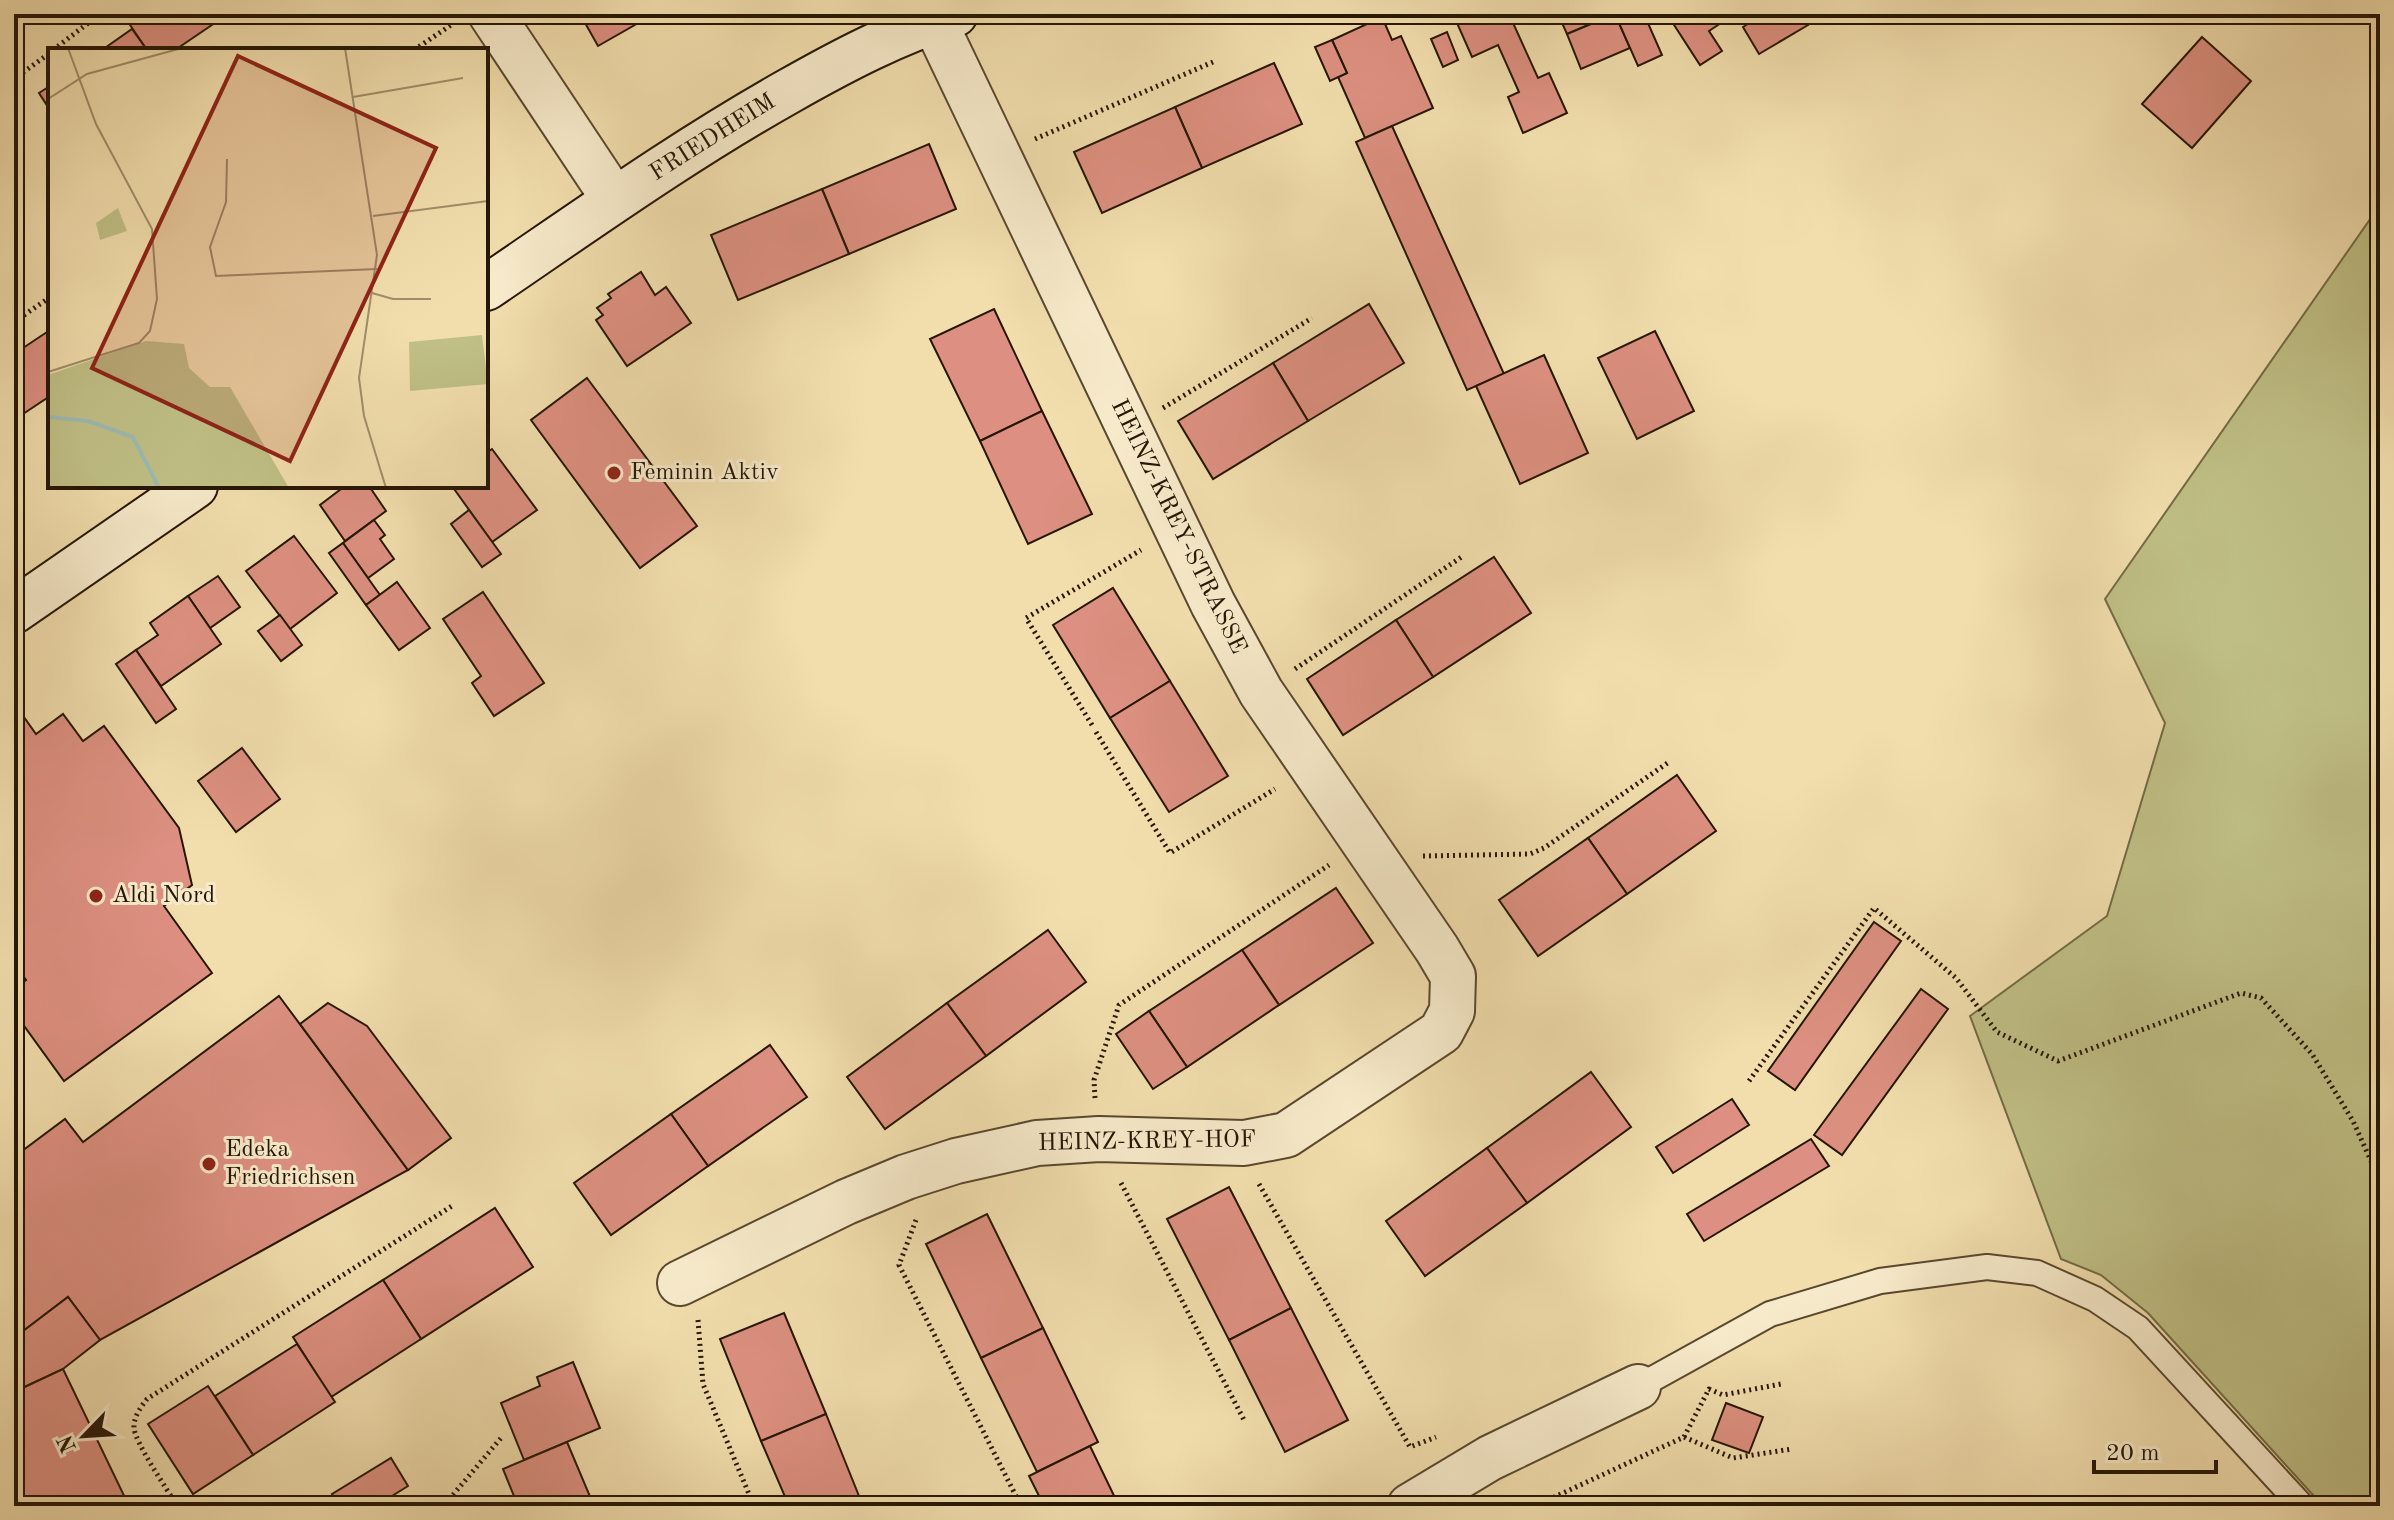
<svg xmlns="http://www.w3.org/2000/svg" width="2394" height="1520" font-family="'Old Standard TT',serif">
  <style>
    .green { fill: #c0c086; stroke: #736b46; stroke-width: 2 }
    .building { fill: #dd9081; stroke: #261605; stroke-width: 2 }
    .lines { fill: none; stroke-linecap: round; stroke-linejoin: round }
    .lane-casing { stroke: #59482f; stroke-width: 28 }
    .street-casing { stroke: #59482f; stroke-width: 48 }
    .secondary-casing { stroke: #261605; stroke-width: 48 }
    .path { stroke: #261605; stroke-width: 5; stroke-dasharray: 2 4; stroke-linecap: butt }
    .lane { stroke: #f7eaca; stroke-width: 24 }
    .street { stroke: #f7eaca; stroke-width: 44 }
    .secondary { stroke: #f7eaca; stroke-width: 44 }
    .poi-dot { fill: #8f2418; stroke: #f7eaca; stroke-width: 3 }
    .labels { text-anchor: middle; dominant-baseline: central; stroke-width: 6; stroke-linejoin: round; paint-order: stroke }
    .street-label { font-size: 24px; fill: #261605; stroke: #f7eaca }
    .poi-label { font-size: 24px; fill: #261605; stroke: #f7eaca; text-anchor: start }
    .inset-river { fill: none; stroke: #9cbbb1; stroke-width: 4 }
    .inset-road { fill: none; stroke: #a08e6a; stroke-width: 2 }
    .view { fill: #8f2418; fill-opacity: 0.15; stroke: #8f2418; stroke-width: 4 }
    .inset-edge { fill: none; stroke: #261605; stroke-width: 4 }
  </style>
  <rect width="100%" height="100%" fill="#f2dead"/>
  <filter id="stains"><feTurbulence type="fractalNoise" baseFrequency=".0025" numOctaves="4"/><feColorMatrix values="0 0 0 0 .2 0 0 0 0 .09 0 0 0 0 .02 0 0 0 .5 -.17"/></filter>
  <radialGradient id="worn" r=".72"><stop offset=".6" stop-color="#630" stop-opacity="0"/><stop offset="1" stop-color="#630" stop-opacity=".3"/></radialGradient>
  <!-- green -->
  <polygon class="green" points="2380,205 2380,1506 2323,1506 2148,1313 2101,1275 2061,1259 1970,1016 2107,916 2165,723 2105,599"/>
  <!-- building -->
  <g class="building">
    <polygon points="127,14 228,14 175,50 147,50 124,16"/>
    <polygon points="580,14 654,14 598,46"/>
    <polygon points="1453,14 1509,14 1538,78 1549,73 1567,113 1523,133 1508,97 1519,92 1498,45 1472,57"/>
    <polygon points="1558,14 1614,14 1567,34"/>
    <polygon points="1615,14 1630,48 1581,69 1567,34"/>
    <polygon points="1615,14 1644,14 1662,55 1638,66"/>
    <polygon points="1667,14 1716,14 1721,23 1709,31 1722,51 1700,65"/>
    <polygon points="1751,14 1801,14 1808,25 1759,54 1743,27 1754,20"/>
    <polygon points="1382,17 1392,40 1401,36 1433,108 1365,138 1338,77 1347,73 1332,40"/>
    <polygon points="132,29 147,50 102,50"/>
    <polygon points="1447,32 1458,60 1443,67 1431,39"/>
    <polygon points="2202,37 2251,81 2192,148 2142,104"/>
    <polygon points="1332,40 1347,73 1330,81 1315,47"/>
    <polygon points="1274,63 1302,124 1202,168 1175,107"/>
    <polygon points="50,86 50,110 39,93"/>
    <polygon points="1175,107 1202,168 1102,213 1074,152"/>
    <polygon points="1392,126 1504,374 1467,390 1356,142"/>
    <polygon points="929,144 956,209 849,254 822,189"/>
    <polygon points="822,189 849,254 738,300 711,235"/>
    <polygon points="641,272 655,295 666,287 691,323 627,366 596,320 603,315 597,308 611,298 608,294"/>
    <polygon points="1369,304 1404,363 1308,421 1273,363"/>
    <polygon points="994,309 1042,411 980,441 930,339"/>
    <polygon points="50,330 50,396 14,420 14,354"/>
    <polygon points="1655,331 1694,411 1637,439 1598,358"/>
    <polygon points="1544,355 1588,453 1520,484 1476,386"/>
    <polygon points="1273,363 1308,421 1213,479 1178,421"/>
    <polygon points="587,378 697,526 640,568 531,420"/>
    <polygon points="1042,411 1092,514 1028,544 980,441"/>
    <polygon points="492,449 537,510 492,542 452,486 486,486 486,453"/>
    <polygon points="345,486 369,486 386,511 345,541 320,505"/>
    <polygon points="469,510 501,554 482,567 451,524"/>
    <polygon points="374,520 385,535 380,539 394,559 368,578 343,543"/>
    <polygon points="294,536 337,593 290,629 246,571"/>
    <polygon points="343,543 380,595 366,605 329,553"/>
    <polygon points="1494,557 1531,613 1433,677 1396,620"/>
    <polygon points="218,576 240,607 210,628 188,596"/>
    <polygon points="397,582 430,628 399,650 366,605"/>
    <polygon points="1113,588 1170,681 1110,718 1053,625"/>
    <polygon points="483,592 544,683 494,716 472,683 481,676 443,619"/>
    <polygon points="188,596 221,644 161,686 136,650 158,635 150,623"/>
    <polygon points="280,615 302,645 281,661 258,631"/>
    <polygon points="1396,620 1433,677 1343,735 1307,679"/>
    <polygon points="136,650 176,709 156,723 116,664"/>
    <polygon points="1170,681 1228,776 1169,812 1110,718"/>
    <polygon points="14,703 36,734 63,714 83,741 104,726 179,828 192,885 164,906 212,973 64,1081 14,1012 14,989 26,980 14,963"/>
    <polygon points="242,748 280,799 236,832 198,781"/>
    <polygon points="1677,775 1716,831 1627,894 1588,838"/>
    <polygon points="1588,838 1627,894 1538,956 1499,900"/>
    <polygon points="1336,888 1373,943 1279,1005 1242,950"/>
    <polygon points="1874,922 1901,941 1795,1090 1768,1071"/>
    <polygon points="1048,930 1086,982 986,1056 947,1003"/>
    <polygon points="1242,950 1279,1005 1187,1067 1149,1011"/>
    <polygon points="1921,989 1948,1009 1842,1155 1814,1135"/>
    <polygon points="279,996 408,1170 100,1340 68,1297 14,1338 14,1157 65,1119 83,1142"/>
    <polygon points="328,1003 367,1026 451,1138 408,1170 300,1024"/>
    <polygon points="947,1003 986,1056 885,1129 847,1077"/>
    <polygon points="1149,1011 1187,1067 1153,1089 1116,1034"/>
    <polygon points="770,1045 807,1097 708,1166 671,1114"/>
    <polygon points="1591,1072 1631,1127 1527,1203 1487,1148"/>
    <polygon points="1732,1099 1749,1125 1673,1173 1656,1147"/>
    <polygon points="671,1114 708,1166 611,1235 574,1183"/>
    <polygon points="1811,1139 1829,1166 1704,1241 1687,1214"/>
    <polygon points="1487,1148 1527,1203 1425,1276 1386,1221"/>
    <polygon points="1229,1187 1291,1308 1229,1340 1167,1219"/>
    <polygon points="495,1208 533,1267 421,1339 383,1280"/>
    <polygon points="987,1214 1043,1328 981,1358 926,1244"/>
    <polygon points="383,1280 421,1339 331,1397 293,1337"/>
    <polygon points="68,1297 100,1340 63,1369 14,1392 14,1338"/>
    <polygon points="1291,1308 1348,1420 1285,1452 1229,1340"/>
    <polygon points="784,1313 826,1414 761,1441 720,1339"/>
    <polygon points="1043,1328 1098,1442 1037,1472 981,1358"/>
    <polygon points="297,1344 335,1402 253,1455 215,1396"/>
    <polygon points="573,1362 600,1428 524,1460 501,1403 540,1386 537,1377"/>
    <polygon points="63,1369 129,1506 14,1506 14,1392"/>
    <polygon points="208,1386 253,1455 193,1494 148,1424"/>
    <polygon points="1726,1403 1763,1417 1749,1453 1712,1440"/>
    <polygon points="826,1414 863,1506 789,1506 761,1441"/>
    <polygon points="567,1442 594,1506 518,1506 503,1469"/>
    <polygon points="1090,1446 1119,1506 1044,1506 1029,1476"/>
    <polygon points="391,1458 408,1486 376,1506 340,1506 332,1494"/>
  </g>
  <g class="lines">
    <!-- lane casing -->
    <g class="lane-casing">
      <polyline id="lane" points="1638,1387 1770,1314 1880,1281 1987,1267 2037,1273 2095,1299 2138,1328 2302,1506"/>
    </g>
    <!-- street casing -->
    <g class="street-casing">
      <g id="street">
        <polyline points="491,14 614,199"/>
        <polyline points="680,1283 846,1202 906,1177 956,1161 1037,1143 1099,1139 1244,1143 1286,1135 1441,1032 1452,1011 1453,976 1437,949 1261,692 1213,604 934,21"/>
        <polyline points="1410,1506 1490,1458 1638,1387"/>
      </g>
    </g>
    <!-- secondary casing -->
    <g class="secondary-casing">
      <g id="secondary">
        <path d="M486 288C586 220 684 150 789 91 842 61 897 32 955 14"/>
        <polyline points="14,611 195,486"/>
      </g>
    </g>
    <!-- path -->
    <g class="path">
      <polyline points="53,50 100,14"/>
      <polyline points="414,50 451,25"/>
      <polyline points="18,76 50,53"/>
      <polyline points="1035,139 1213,62"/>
      <polyline points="14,322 46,300"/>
      <polyline points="1163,408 1312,318"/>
      <polyline points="1295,669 1463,556"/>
      <polyline points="1092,725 1026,618 1141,550"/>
      <polyline points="1096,732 1170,853 1275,789"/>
      <polyline points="1423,856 1530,854 1544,848 1669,762"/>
      <polyline points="1749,1081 1874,908 1956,978 1997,1032 2058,1061 2241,993 2261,998 2312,1054 2353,1121 2380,1181"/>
      <polyline points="1095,1098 1094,1080 1119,1005 1329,865"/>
      <polyline points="1121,1183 1244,1420"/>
      <polyline points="1259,1184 1410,1447 1436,1437"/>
      <polyline points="916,1220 899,1265 1021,1506"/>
      <polyline points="698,1320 703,1384 754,1506"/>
      <polyline points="1684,1437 1709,1389 1723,1395 1781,1384"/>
      <polyline points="1548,1500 1684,1437 1733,1458 1792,1449"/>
      <path d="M177 1506C168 1490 134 1442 134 1427 134 1416 141 1407 147 1399L452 1206"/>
      <polyline points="449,1506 452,1496 501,1438"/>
    </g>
    <!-- lane -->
    <use href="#lane" class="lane"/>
    <!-- street -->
    <use href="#street" class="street"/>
    <!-- secondary -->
    <use href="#secondary" class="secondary"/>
  </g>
  <!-- markers -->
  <g class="poi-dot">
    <circle cx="614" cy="473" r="8"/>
    <circle cx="96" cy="896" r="8"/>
    <circle cx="209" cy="1164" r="8"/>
  </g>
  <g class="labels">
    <!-- street labels -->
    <g class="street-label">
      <text transform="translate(713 138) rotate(-32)">FRIEDHEIM</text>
      <text transform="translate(1178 527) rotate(64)">HEINZ-KREY-STRASSE</text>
      <text transform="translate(1147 1142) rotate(-1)">HEINZ-KREY-HOF</text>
    </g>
    <!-- poi labels -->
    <g class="poi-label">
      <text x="630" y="473">Feminin Aktiv</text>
      <text x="112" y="896">Aldi Nord</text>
      <text x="225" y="1150">Edeka<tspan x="225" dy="28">Friedrichsen</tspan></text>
    </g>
  </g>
  <!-- overview -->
  <g transform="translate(48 48)">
    <rect width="440" height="440" fill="#f2dead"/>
    <path d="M70 160 79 183 52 192 48 175ZM434 287 440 336 362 343 361 294ZM98 293 136 296 141 320 162 339H182L241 440H0V327Z" fill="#c0c086"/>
    <path class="inset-river" d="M0 369 40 373 85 389 111 440"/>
    <path class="inset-road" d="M297 0 329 207 311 330 316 368 338 440M305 49 415 30M0 51 39 26 134 0M179 111 178 154 162 199 168 228 329 221M325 168 440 153M324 245 345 251H383M0 324 91 295 102 283 109 251 104 181 48 76 20 0"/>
    <path class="view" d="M190 8 388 100 242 413 44 320Z"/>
    <rect width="440" height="440" class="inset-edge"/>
  </g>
  <!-- margin -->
  <rect width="2394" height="1520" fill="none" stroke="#f2dead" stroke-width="48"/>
  <rect x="16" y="16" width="2362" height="1488" fill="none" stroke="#261605" stroke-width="4"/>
  <rect x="24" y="24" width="2346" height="1472" fill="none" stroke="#261605" stroke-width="2"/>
  <!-- north arrow -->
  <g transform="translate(84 1436) rotate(245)" stroke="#f7eaca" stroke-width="6" paint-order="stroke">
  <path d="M0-6L14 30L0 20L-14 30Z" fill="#261605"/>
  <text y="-12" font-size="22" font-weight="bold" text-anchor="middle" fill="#261605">N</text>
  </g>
  <!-- scale -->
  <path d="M2094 1460v12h122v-12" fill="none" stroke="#261605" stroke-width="4"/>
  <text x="2106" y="1460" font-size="24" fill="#261605" stroke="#f7eaca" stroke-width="6" paint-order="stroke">20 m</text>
  <rect width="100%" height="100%" filter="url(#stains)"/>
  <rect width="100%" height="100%" fill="url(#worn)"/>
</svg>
